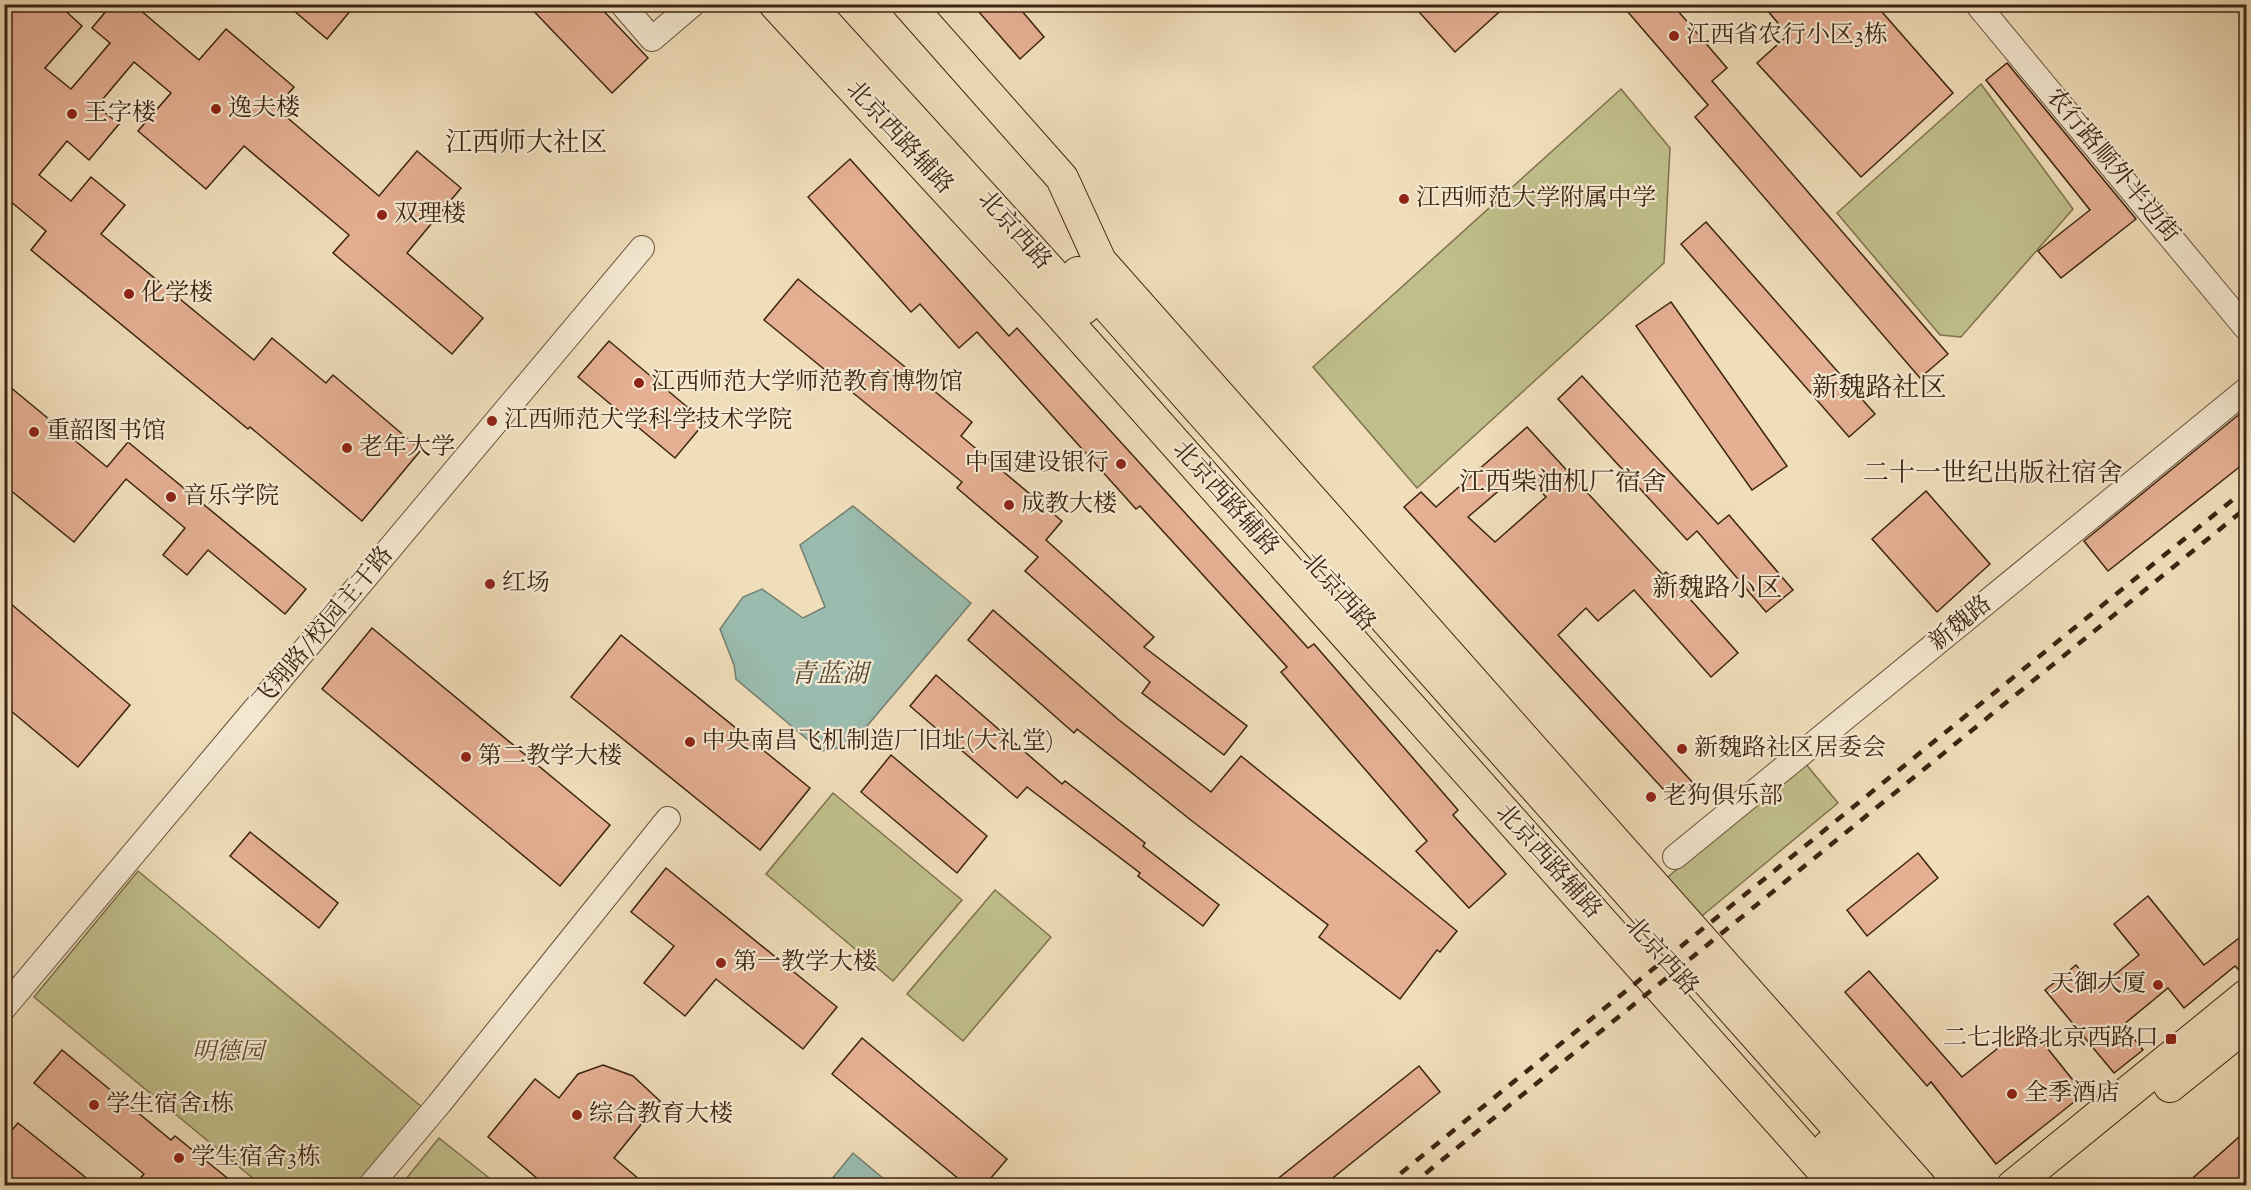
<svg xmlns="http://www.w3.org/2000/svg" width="2251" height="1190" font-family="'Sorts Mill Goudy','Noto Serif SC',serif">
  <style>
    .green { fill: #c0bf8b; stroke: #7e724e; stroke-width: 1.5 }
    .water { fill: #9abcaf; stroke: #747f70; stroke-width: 1.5 }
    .building { fill: #e5af93; stroke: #3c2411; stroke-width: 1.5; fill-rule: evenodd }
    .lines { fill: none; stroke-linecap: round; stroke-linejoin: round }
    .minor-casing { stroke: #69523b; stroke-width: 26 }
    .major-casing { stroke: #3c2411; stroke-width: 34 }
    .minor { stroke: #f5e9d2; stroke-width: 24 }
    .major { stroke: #f0ddba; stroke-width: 32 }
    .rail { stroke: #3c2411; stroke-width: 4.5; stroke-dasharray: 10 10; stroke-linecap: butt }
    .poi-dot { fill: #8f2418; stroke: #f5e9d2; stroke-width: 2 }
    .labels { text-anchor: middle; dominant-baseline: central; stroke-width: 4.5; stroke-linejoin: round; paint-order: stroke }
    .poi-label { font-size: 24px; fill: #3c2411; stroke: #f5e9d2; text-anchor: start }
    .street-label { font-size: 24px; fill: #3c2411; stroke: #f5e9d2 }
    .park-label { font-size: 24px; font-style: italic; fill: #5d4b30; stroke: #f5e9d2 }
    .neighbourhood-label { font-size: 26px; fill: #3c2411; stroke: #f5e9d2 }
    .water-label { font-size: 26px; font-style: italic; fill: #544a38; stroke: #f5e9d2 }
    .quarter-label { font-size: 27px; fill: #3c2411; stroke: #f5e9d2 }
  </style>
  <rect width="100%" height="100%" fill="#f0ddba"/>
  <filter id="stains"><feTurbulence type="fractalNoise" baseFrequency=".00333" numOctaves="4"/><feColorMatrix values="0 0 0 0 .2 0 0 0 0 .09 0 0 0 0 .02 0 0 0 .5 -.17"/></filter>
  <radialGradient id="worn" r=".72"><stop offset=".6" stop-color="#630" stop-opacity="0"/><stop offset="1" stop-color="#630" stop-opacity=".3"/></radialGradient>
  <!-- green -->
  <g class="green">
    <polygon points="1981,84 2073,209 1961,337 1940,335 1837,213"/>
    <polygon points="1621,89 1670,148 1664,263 1417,488 1313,367"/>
    <polygon points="1805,763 1838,803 1697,920 1664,880"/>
    <polygon points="833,793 962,900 893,981 766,874"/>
    <polygon points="138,871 423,1108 359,1185 261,1185 34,997"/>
    <polygon points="995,890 1051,937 963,1041 907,994"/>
    <polygon points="439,1138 498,1185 401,1185"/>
  </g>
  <!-- water -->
  <g class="water">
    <polygon points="853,506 971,603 850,746 821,751 736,679 734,665 720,629 743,597 762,589 803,618 825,607 800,545"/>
    <polygon points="853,1153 891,1185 827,1185"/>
  </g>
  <!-- building -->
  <g class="building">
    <polygon points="4,4 58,4 82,26 45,68 71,89 110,43 92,28 112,4 133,4 199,60 226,29 294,87 276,108 379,196 417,151 461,188 407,253 483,318 452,354 333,253 349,235 244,146 206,189 138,131 171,93 134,62 97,106 119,124 89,160 67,141 39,175 71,201 91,177 125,205 101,234 254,360 272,338 326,383 333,375 421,450 362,521 250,427 248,429 31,250 46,231 4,196"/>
    <polygon points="286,4 356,4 327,39"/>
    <polygon points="527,4 597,4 648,58 612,93"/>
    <polygon points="972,4 1016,4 1044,37 1020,59"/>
    <polygon points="1412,4 1508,4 1455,52"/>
    <polygon points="1621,4 1672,4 1727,68 1712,81 1948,354 1920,378 1695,117 1708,105"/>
    <polygon points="1762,4 1875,4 1953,93 1861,177 1757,63 1788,35"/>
    <polygon points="2007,63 2136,219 2061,278 2038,251 2090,210 1986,80"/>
    <polygon points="850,159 1009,336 1017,328 1308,648 1314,644 1458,810 1453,815 1506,874 1469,908 1416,851 1427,841 1281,672 1287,667 1140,506 1136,509 977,332 959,348 920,304 911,312 808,197"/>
    <polygon points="1706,222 1875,414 1849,437 1681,244"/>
    <polygon points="798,279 972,422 961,436 1062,521 1046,540 1154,637 1144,647 1247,726 1224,755 1142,693 1150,682 1025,571 1038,557 957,488 962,482 764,320"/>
    <polygon points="1671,302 1787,466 1752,490 1636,326"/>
    <polygon points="609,341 705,422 675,458 578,377"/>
    <polygon points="1582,376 1718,524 1729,515 1793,590 1766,612 1697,531 1687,540 1558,399"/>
    <polygon points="4,382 107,467 128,442 306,589 285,614 208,550 187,575 163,555 185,528 126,479 74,542 4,485"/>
    <polygon points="2247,408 2247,461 2108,571 2084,541"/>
    <path d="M1527 427 1663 575 1666 572 1738 653 1711 677 1634 590 1598 621 1586 608 1558 635 1694 784 1675 802 1404 507 1421 492 1436 507ZM1522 471 1546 497 1495 542 1468 517Z"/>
    <polygon points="1926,491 1990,564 1937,612 1872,539"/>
    <polygon points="4,598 130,705 78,767 4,705"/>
    <polygon points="993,610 1119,720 1211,792 1241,756 1457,931 1440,952 1437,950 1400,999 1319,937 1328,925 1192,821 1077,729 1074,733 968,640"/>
    <polygon points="372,628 610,825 560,886 322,689"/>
    <polygon points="621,635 810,788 760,850 571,697"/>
    <polygon points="936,675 1062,784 1065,781 1145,843 1143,846 1219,905 1203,926 1138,876 1140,873 1027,787 1017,798 910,706"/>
    <polygon points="891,755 987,836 957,873 861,792"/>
    <polygon points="250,832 338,903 319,928 230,856"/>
    <polygon points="1918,853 1938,878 1867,936 1847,910"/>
    <polygon points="666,868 837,1007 803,1049 716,979 685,1016 644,983 674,946 631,912"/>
    <polygon points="2148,896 2204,965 2247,932 2247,978 2235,966 2184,1008 2168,988 2123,1025 2143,1050 2114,1073 2045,990 2076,965 2096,990 2139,955 2114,924"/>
    <polygon points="1869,971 1962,1077 2028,1024 2084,1094 1996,1164 1931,1082 1927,1086 1845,992"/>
    <polygon points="862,1038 1007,1159 985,1185 966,1185 832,1074"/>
    <polygon points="62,1050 171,1140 175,1136 236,1185 134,1185 144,1174 34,1083"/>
    <polygon points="603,1065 633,1076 660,1101 614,1158 646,1185 545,1185 488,1137 535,1079 559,1098 578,1074"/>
    <polygon points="1419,1066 1440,1092 1324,1185 1270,1185"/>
    <polygon points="18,1123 95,1185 4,1185 4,1139"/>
    <polygon points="2247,1130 2247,1185 2185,1185"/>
  </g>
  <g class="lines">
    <!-- minor casing -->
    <g class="minor-casing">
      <g id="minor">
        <polyline points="622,4 652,39 693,4"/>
        <polyline points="1977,4 2246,328"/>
        <polyline points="1675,857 2246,390"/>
        <polyline points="4,1008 642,248"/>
        <polyline points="370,1186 439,1104 668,819"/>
      </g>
    </g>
    <!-- major casing -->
    <g class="major-casing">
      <g id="major">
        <polyline points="775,4 1053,306 1837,1186"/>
        <polyline points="808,4 1084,308"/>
        <polyline points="908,4 1062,178 1100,261 1920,1186"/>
        <polyline points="1078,273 1890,1186"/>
        <polyline points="2170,1086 2246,1025"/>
        <polyline points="1829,1146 1864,1186"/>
        <polyline points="2013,1186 2246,996"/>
      </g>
    </g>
    <!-- minor -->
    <use href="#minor" class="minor"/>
    <!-- major -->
    <use href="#major" class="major"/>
    <!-- rail -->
    <g class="rail">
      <polyline points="1385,1186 2246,489"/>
      <polyline points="1410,1186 2246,508"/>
    </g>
  </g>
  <!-- markers -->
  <g class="poi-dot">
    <circle cx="1674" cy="36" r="6"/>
    <circle cx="216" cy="109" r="6"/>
    <circle cx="72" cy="114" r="6"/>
    <circle cx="1404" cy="199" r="6"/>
    <circle cx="382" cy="215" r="6"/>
    <circle cx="129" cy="294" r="6"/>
    <circle cx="639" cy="383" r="6"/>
    <circle cx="492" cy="421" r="6"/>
    <circle cx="34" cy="432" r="6"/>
    <circle cx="347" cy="448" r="6"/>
    <circle cx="1121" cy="464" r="6"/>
    <circle cx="171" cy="497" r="6"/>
    <circle cx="1009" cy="505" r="6"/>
    <circle cx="490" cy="584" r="6"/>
    <circle cx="690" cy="742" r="6"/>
    <circle cx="1682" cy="749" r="6"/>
    <circle cx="466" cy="757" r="6"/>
    <circle cx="1651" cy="797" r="6"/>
    <circle cx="721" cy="963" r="6"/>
    <circle cx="2158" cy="985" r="6"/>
    <rect x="2165" y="1033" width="12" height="12" rx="3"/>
    <circle cx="2012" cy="1094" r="6"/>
    <circle cx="94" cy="1105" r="6"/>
    <circle cx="577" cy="1115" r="6"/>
    <circle cx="179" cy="1158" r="6"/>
  </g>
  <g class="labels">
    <!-- poi labels -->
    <g class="poi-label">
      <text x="1686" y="36">江西省农行小区3栋</text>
      <text x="228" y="109">逸夫楼</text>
      <text x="84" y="114">王字楼</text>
      <text x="1416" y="199">江西师范大学附属中学</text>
      <text x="394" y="215">双理楼</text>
      <text x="141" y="294">化学楼</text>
      <text x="651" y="383">江西师范大学师范教育博物馆</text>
      <text x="504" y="421">江西师范大学科学技术学院</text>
      <text x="46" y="432">重韶图书馆</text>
      <text x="359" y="448">老年大学</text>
      <text x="1109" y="464" text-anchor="end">中国建设银行</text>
      <text x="183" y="497">音乐学院</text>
      <text x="1021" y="505">成教大楼</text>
      <text x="502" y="584">红场</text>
      <text x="702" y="742">中央南昌飞机制造厂旧址(大礼堂)</text>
      <text x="1694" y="749">新魏路社区居委会</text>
      <text x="478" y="757">第二教学大楼</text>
      <text x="1663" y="797">老狗俱乐部</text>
      <text x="733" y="963">第一教学大楼</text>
      <text x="2146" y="985" text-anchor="end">天御大厦</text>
      <text x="2159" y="1039" text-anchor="end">二七北路北京西路口</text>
      <text x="2024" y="1094">全季酒店</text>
      <text x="106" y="1105">学生宿舍1栋</text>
      <text x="589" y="1115">综合教育大楼</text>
      <text x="191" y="1158">学生宿舍3栋</text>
    </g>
    <!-- street labels -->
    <g class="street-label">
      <text transform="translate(899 138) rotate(47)">北京西路辅路</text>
      <text transform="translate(2112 166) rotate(50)">农行路顺外半边街</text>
      <text transform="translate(1014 231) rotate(48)">北京西路</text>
      <text transform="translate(1225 499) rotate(48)">北京西路辅路</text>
      <text transform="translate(1338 593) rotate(48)">北京西路</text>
      <text transform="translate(1961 624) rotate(-39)">新魏路</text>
      <text transform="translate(324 628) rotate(-50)">飞翔路/校园主干路</text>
      <text transform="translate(1548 862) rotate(48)">北京西路辅路</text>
      <text transform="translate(1661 957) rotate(48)">北京西路</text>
    </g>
    <!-- park labels -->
    <g class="park-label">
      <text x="228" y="1053">明德园</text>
    </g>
    <!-- neighbourhood labels -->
    <g class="neighbourhood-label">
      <text x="1993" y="474">二十一世纪出版社宿舍</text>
      <text x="1563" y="483">江西柴油机厂宿舍</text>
      <text x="1717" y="589">新魏路小区</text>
    </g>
    <!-- water labels -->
    <g class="water-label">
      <text x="829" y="675">青蓝湖</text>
    </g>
    <!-- quarter labels -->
    <g class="quarter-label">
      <text x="526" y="144">江西师大社区</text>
      <text x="1879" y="389">新魏路社区</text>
    </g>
  </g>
  <!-- margin -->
  <rect width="2251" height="1190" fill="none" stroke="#f0ddba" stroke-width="24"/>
  <rect x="6" y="6" width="2239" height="1178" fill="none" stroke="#3c2411" stroke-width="3"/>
  <rect x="12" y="12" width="2227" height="1166" fill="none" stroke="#3c2411" stroke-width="1.5"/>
  <rect width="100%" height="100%" filter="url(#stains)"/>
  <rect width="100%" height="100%" fill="url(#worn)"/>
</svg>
